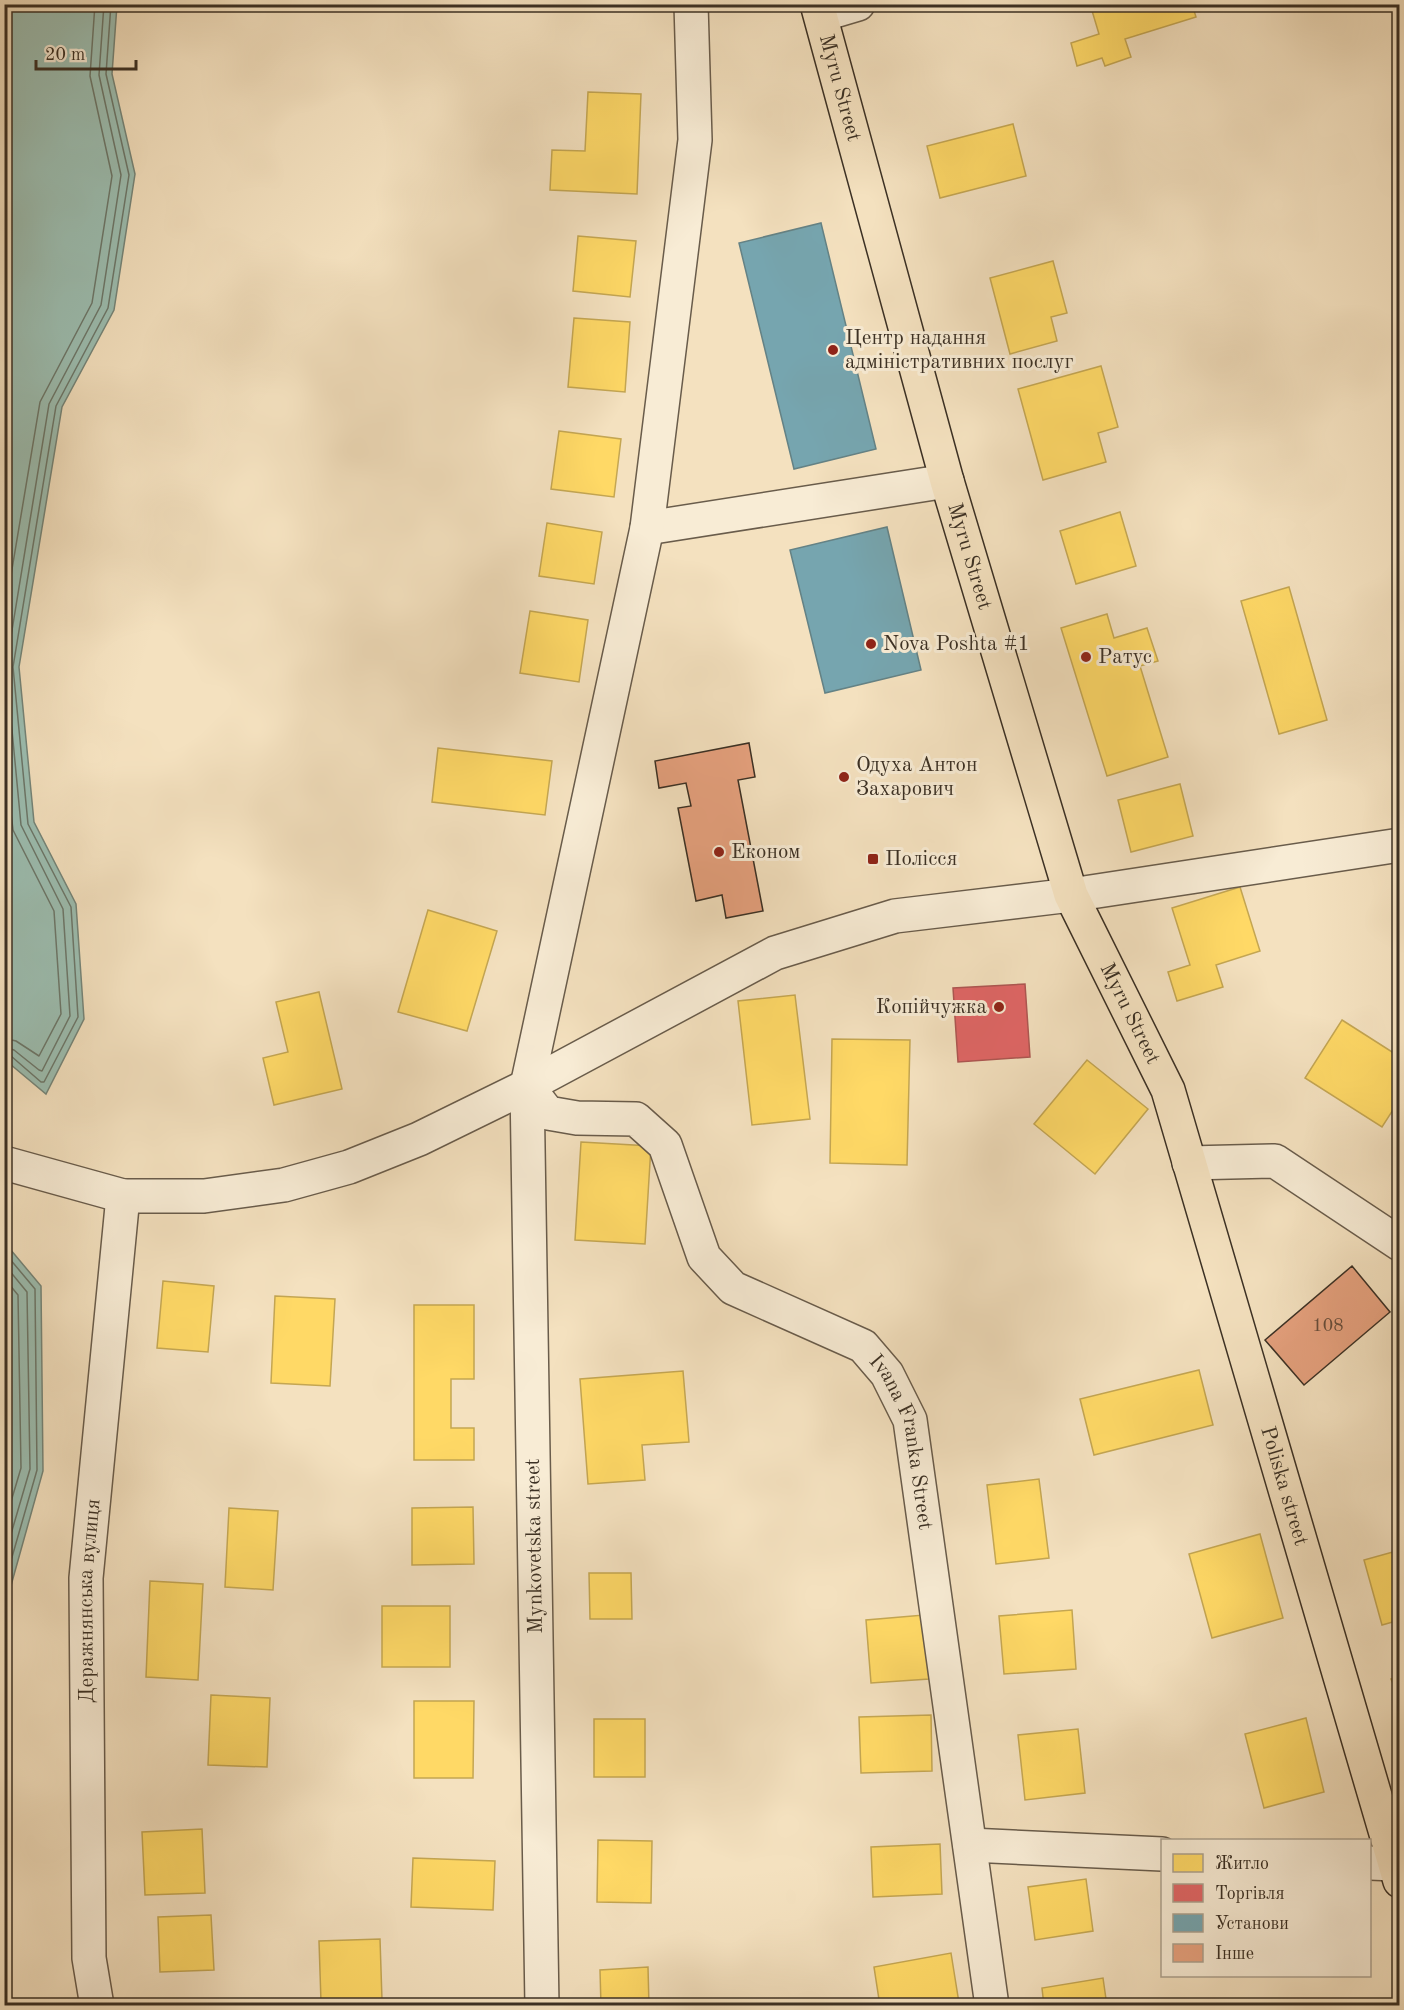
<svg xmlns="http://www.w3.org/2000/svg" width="1404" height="2010" font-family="'Old Standard TT',serif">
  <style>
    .water { fill: #9cbeb1; stroke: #758579; stroke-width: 1.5 }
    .homes { fill: #ffd966; stroke: #c4a652; stroke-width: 1.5 }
    .shops { fill: #e06666; stroke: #ae5652; stroke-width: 1.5 }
    .public { fill: #76a5af; stroke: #648285; stroke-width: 1.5 }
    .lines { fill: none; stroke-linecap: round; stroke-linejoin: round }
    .shore { stroke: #6c776a; stroke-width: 1.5 }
    .building { fill: #e6a17e; stroke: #3b3024; stroke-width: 1.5 }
    .minor-casing { stroke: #695c4b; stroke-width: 36 }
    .major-casing { stroke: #3b3024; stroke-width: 36 }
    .minor { stroke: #f8ecd5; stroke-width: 33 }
    .major { stroke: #f4e1bf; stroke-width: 33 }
    .poi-dot { fill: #8f2418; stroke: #f8ecd5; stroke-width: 2 }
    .labels { text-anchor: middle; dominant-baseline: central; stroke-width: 6; stroke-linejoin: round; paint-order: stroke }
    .number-label { font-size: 18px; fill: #664c3a }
    .street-label { font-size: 21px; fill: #3b3024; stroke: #f8ecd5 }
    .poi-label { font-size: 21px; fill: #3b3024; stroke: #f8ecd5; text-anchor: start }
  </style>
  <rect width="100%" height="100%" fill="#f4e1bf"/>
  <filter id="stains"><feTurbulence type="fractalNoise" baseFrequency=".00333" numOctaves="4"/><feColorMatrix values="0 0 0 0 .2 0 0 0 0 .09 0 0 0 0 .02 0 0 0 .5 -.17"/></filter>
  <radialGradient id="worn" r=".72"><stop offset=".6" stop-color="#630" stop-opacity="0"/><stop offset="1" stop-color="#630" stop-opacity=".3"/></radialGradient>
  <!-- water -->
  <g class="water">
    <polygon points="4,5 117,5 112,74 135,174 114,310 62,407 19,667 34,822 76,904 84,1019 46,1094 4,1059"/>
    <polygon points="5,1243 41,1286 43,1471 5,1607"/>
  </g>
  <!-- homes -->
  <g class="homes">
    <polygon points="1090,4 1192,4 1196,17 1125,39 1131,57 1105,66 1102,58 1077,66 1071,43 1099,34"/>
    <polygon points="588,92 641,94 637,194 550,190 552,150 585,151"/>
    <polygon points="1013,124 1026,176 940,198 927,146"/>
    <polygon points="578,236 636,241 630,297 573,291"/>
    <polygon points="1053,261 1067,313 1051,317 1057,341 1010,354 990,278"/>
    <polygon points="574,318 630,322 625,392 568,387"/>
    <polygon points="1101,366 1118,427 1098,433 1106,462 1043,480 1018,389"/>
    <polygon points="559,431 621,439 614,497 551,489"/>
    <polygon points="1120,512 1136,566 1076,584 1060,531"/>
    <polygon points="547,523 602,532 594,584 539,576"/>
    <polygon points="1289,587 1327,720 1279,734 1241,601"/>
    <polygon points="530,611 588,620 579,682 520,673"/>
    <polygon points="1107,614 1114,638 1147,628 1158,661 1140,666 1168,757 1107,776 1061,628"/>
    <polygon points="438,748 552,761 545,815 432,802"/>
    <polygon points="1180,784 1193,836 1131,852 1118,800"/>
    <polygon points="1240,887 1260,951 1216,965 1223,987 1177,1001 1168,972 1190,965 1172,908"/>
    <polygon points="428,910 497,931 467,1031 398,1012"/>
    <polygon points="319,992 342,1089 274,1105 263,1058 288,1052 276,1002"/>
    <polygon points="795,995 810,1119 752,1125 738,1001"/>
    <polygon points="1342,1020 1400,1057 1400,1099 1382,1127 1305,1078"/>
    <polygon points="832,1039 910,1040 907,1165 830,1163"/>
    <polygon points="1087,1060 1148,1109 1095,1174 1034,1124"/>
    <polygon points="581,1142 651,1146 645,1244 575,1240"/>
    <polygon points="163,1281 214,1286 208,1352 157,1348"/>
    <polygon points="275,1296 335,1299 330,1386 271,1383"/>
    <polygon points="414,1305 474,1305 474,1379 451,1379 451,1428 474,1428 474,1460 414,1460"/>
    <polygon points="1199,1370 1213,1425 1094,1455 1080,1399"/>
    <polygon points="683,1371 689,1442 642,1445 645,1480 588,1484 580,1379"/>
    <polygon points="1039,1479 1049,1558 996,1564 987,1485"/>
    <polygon points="473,1507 474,1564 412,1565 412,1508"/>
    <polygon points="229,1508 278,1511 273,1590 225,1587"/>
    <polygon points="1260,1534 1283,1618 1212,1638 1189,1554"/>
    <polygon points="1400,1550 1400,1620 1382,1625 1364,1560"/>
    <polygon points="589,1573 631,1573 632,1619 590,1619"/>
    <polygon points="150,1581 203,1584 198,1680 146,1677"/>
    <rect x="382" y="1606" width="68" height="61"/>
    <polygon points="1072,1610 1076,1669 1004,1674 999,1616"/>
    <polygon points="924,1615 929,1679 871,1683 866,1620"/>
    <polygon points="1400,1676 1400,1701 1391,1679"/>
    <polygon points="211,1695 270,1698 267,1767 208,1765"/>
    <polygon points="414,1701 474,1701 473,1778 414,1778"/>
    <polygon points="931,1715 932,1771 861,1773 859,1717"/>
    <polygon points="1306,1718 1324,1792 1264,1808 1245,1734"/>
    <rect x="594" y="1719" width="51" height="58"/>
    <polygon points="1078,1729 1085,1793 1025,1800 1018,1735"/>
    <polygon points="202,1829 205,1893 145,1895 142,1832"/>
    <polygon points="598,1840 652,1841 651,1903 597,1902"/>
    <polygon points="940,1844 942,1894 873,1897 871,1847"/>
    <polygon points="413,1858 495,1861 493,1910 411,1907"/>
    <polygon points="1086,1879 1093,1931 1035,1940 1028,1887"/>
    <polygon points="211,1915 214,1970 160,1972 158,1917"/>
    <polygon points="380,1939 382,2000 321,2002 319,1941"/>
    <polygon points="951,1953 959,2003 947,2006 880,2006 874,1967"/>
    <polygon points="648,1967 649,2006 601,2006 600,1970"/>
    <polygon points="1103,1978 1107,2006 1044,2006 1042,1988"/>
  </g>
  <!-- shops -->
  <polygon class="shops" points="1025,984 1030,1057 958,1062 953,988"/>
  <!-- public -->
  <g class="public">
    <polygon points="821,223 876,449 794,469 739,243"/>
    <polygon points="887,527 921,670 825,693 790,550"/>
  </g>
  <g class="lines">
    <!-- shore -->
    <g class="shore">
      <polyline points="4,617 40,402 92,303 112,176 90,76 95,4"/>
      <polyline points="4,753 13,830 54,911 61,1014 39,1056 16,1041 4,1038"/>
      <polyline points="4,1047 14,1050 39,1070 42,1071 70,1016 63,909 21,825 6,667 49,404 101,305 121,175 99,75 104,4"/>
      <polyline points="4,1055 11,1056 41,1082 44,1082 78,1017 71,907 28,824 13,667 56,406 108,308 129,175 106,74 111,4"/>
      <polyline points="4,1252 35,1289 37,1470 4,1585"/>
      <polyline points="4,1264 27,1292 30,1469 4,1558"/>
      <polyline points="4,1278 18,1295 21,1468 4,1525"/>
    </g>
  </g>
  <!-- building -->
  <g class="building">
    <polygon points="749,743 755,777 738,780 763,911 726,918 722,895 696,901 678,808 691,806 686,783 659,788 655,761"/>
    <polygon points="1352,1266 1390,1312 1304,1385 1265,1340"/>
  </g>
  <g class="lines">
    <!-- minor casing -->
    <g class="minor-casing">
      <g id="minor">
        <polyline points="821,15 858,4"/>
        <polyline points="647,528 947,481"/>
        <path id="s1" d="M527 1086 548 1113 577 1118 636 1119 665 1145 704 1257 733 1288 863 1346 887 1374 910 1420 992 2006"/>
        <polyline points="4,1163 123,1196 204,1196 284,1185 349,1167 419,1139 527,1086 775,953 895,916 1071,895 1400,845"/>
        <polyline points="1189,1163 1275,1161 1400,1244"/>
        <polyline points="970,1845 1162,1854"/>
        <polyline points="1370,1863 1395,1864"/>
        <path id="s2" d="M97 2006 89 1958 86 1578 123 1196"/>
        <polyline points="542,2006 527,1086 647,528 695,140 691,4"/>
      </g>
    </g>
    <!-- major casing -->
    <g class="major-casing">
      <g id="major">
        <path id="s3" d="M817 4 947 481 1071 895 1168 1090 1400 1881"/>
      </g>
    </g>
    <!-- minor -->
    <use href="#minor" class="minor"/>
    <!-- major -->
    <use href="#major" class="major"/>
  </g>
  <!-- markers -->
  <g class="poi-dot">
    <circle cx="833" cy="350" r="6"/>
    <circle cx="871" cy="644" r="6"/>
    <circle cx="1086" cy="657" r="6"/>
    <circle cx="844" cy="777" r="6"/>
    <circle cx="719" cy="852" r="6"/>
    <rect x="867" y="853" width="12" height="12" rx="3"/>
    <circle cx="999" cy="1007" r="6"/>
  </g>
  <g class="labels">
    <!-- number labels -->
    <g class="number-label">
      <text x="1328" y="1326">108</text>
    </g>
    <!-- street labels -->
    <g class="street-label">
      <text stroke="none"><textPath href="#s3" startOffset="87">Myru Street</textPath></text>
      <text stroke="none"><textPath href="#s3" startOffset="573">Myru Street</textPath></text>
      <text stroke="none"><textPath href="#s3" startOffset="1059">Myru Street</textPath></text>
      <text stroke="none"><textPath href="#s1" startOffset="572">Ivana Franka Street</textPath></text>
      <text stroke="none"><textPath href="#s3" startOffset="1557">Poliska street</textPath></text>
      <text transform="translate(535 1546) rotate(-91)">Mynkovetska street</text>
      <text stroke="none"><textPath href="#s2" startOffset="406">Деражнянська вулиця</textPath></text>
    </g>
    <!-- poi labels -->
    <g class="poi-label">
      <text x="845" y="338">Центр надання<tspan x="845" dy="24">адміністративних послуг</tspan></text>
      <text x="883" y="644">Nova Poshta #1</text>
      <text x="1098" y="657">Ратус</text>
      <text x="856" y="765">Одуха Антон<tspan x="856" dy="24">Захарович</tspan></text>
      <text x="731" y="852">Економ</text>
      <text x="885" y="859">Полісся</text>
      <text x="987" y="1007" text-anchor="end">Копійчужка</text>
    </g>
  </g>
  <!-- margin -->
  <rect width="1404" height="2010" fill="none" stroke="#f4e1bf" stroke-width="24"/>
  <rect x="6" y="6" width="1392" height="1998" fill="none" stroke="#3b3024" stroke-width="3"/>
  <rect x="12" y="12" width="1380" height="1986" fill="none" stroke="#3b3024" stroke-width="1.5"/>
  <!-- legend -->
  <rect x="1161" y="1839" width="210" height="138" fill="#f8ecd5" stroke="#aca18e" stroke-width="1.5"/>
  <rect x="1173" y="1854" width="30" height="18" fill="#ffd966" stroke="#aca18e" stroke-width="1.5"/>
  <text x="1215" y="1869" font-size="18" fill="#3b3024">Житло</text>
  <rect x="1173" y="1884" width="30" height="18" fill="#e06666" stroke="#aca18e" stroke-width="1.5"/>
  <text x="1215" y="1899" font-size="18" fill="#3b3024">Торгівля</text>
  <rect x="1173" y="1914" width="30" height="18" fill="#76a5af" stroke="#aca18e" stroke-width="1.5"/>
  <text x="1215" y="1929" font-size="18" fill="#3b3024">Установи</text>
  <rect x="1173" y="1944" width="30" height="18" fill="#e6a17e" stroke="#aca18e" stroke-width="1.5"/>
  <text x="1215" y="1959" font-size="18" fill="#3b3024">Інше</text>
  <!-- scale -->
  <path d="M36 60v9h100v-9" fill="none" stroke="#3b3024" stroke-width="3"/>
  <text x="45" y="60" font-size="18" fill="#3b3024" stroke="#f8ecd5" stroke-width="4.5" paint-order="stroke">20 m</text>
  <rect width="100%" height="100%" filter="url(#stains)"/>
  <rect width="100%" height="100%" fill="url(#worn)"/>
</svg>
